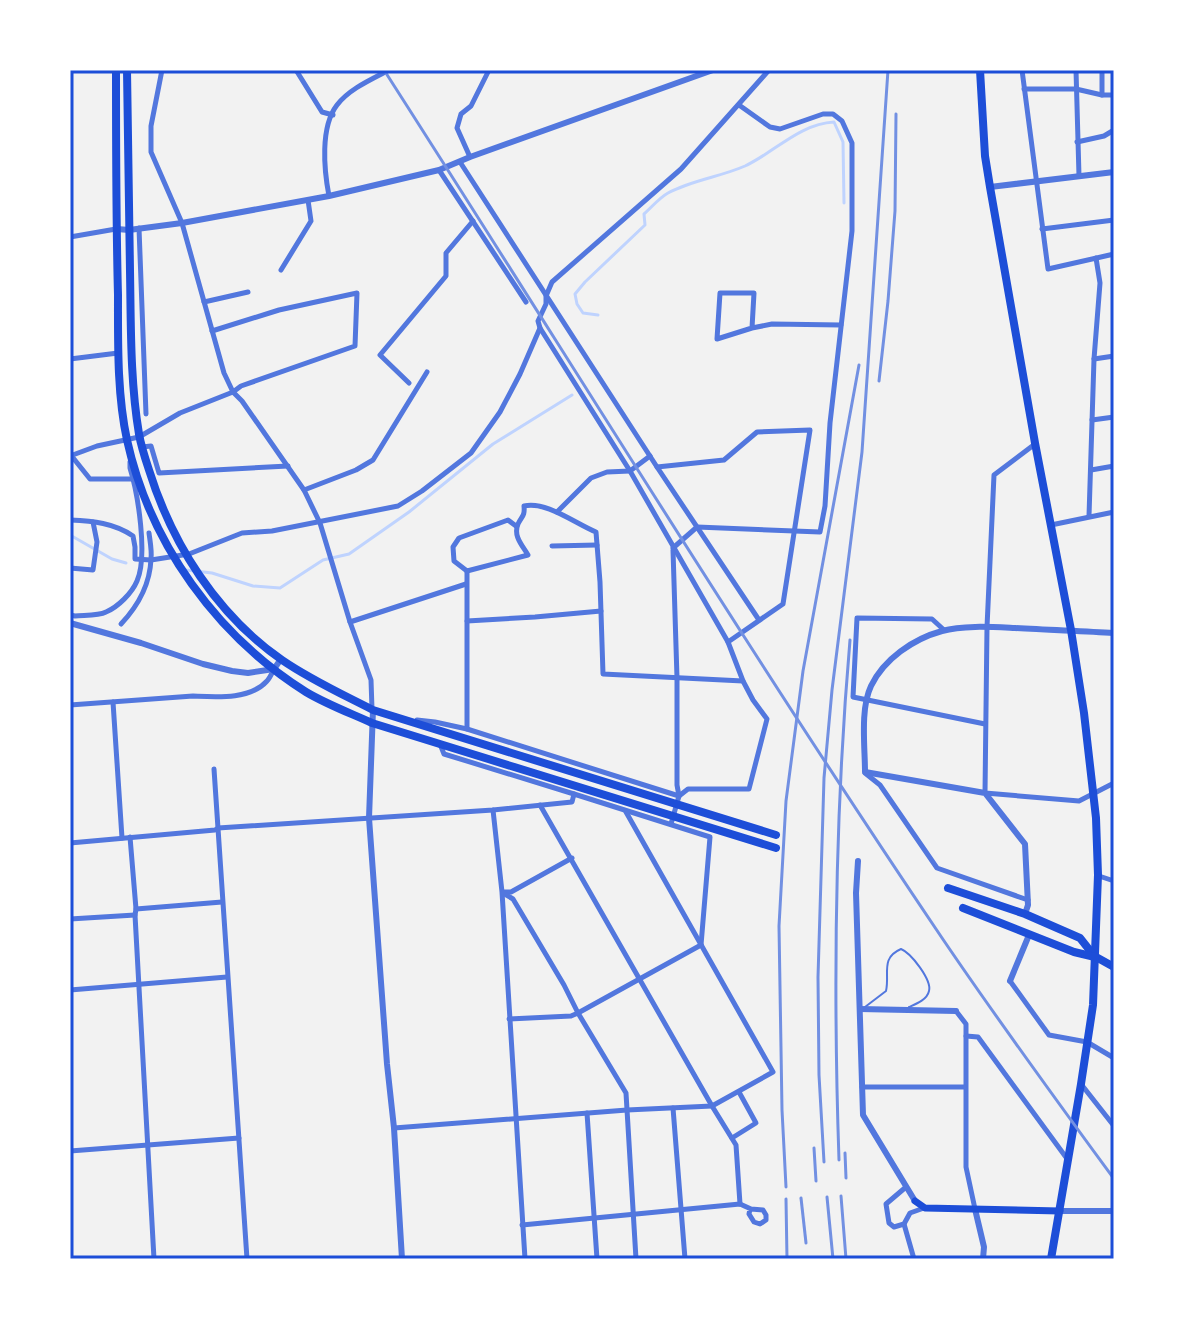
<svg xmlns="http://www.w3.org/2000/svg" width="1184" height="1329" font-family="Overpass,sans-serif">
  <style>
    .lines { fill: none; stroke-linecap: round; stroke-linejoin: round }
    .stream { stroke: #bfd3fe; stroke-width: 3 }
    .service { stroke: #5277de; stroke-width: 2 }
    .minor { stroke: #5277de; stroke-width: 5 }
    .tertiary { stroke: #5277de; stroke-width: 6 }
    .secondary { stroke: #1d4ed8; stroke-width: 7 }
    .primary { stroke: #1d4ed8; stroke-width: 8 }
    .trunk { stroke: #1d4ed8; stroke-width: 8 }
    .rail { stroke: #7290e2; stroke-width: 3 }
    .neatline { fill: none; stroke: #1d4ed8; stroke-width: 3 }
  </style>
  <rect width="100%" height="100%" fill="#f2f2f2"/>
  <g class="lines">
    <!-- stream -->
    <g class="stream">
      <path d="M598 315 583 313 577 304 575 294 585 282 645 225 644 214C652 207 659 198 668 193 692 180 720 177 745 166 775 152 799 124 834 122L843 142 844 203"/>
      <polyline points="70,535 112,559 126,563"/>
      <polyline points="186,570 212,573 253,586 280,588 323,560 349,554 409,512 493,444 572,395"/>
    </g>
    <!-- service -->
    <path class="service" d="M865 1007 886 991C890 974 880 958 901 949 911 953 932 980 929 991 927 1000 916 1004 909 1007"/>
    <!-- minor -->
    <g class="minor">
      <polyline points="162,70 151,126 151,152 182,223 224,373 233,392 242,401 304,490 320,523 350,622 371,680 372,709"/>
      <polyline points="296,70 322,112 333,115"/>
      <polyline points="1022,70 1048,269 1114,254"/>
      <polyline points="1076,70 1079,176"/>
      <polyline points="1024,89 1076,89 1102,95 1114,95"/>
      <polyline points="1102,95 1102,70"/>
      <polyline points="1077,142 1104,136 1114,130"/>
      <polyline points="470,157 457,128 461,114 471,106 489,70"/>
      <polyline points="460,162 657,467 759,620"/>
      <polyline points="439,170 526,302"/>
      <path d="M329 196C324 170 320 127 337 105 349 89 372 79 389 70"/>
      <polyline points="139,228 146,414"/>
      <polyline points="1042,229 1114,220"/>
      <polyline points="70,237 116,229"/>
      <polyline points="281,270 311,221 308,200"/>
      <polyline points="204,302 248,292"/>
      <polyline points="540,328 630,471 728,642 743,681 753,700 767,719 749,789 688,789 679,796"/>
      <polyline points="752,328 754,293 720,293 717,339 752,328 772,324 841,325"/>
      <polyline points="70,359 118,353"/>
      <polyline points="1094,359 1114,356"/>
      <polyline points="409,383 380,355 446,276 446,253 473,221"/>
      <polyline points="1092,420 1114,417"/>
      <polyline points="1035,444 994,475 987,627 985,793 1079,801 1114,783"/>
      <polyline points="142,447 151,446 159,473 288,466"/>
      <polyline points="70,454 90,479 133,479"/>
      <polyline points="70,456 97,446 139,437 180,413 233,392 241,386 355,346 357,293 279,310 212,331"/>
      <polyline points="657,467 724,460 757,432 810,430 783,604 728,642"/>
      <polyline points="1091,470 1114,466"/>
      <polyline points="304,490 356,470 373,460 427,372"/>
      <polyline points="557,512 591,478 607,472 630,471 650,456"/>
      <polyline points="1089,516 1094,359 1100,283 1096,258"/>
      <path d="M70 520C93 521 114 523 133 536L135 547V559L151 560 189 554 242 533 272 531 398 506 422 491 471 453 500 412 520 374 540 328 538 321 546 304V296L552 282 681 169 769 70"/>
      <polyline points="1051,525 1114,512"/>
      <polyline points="552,546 597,545"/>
      <polyline points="673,548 697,527 820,532 825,506 830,423 852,231 852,143 842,121 833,114 823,114 780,129 770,127 739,105"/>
      <polyline points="70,568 93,570 97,542 93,522"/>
      <path d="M467 571 528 555C522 545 513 536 518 524 522 516 525 516 524 506 547 501 574 523 596 532L600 582 603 674 743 681"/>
      <polyline points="467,571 467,729"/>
      <polyline points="467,571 454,561 453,547 459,538 508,520 516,526"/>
      <path d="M70 615 75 616C84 615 98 616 106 612 118 607 132 593 137 581 148 556 138 494 130 468V462"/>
      <polyline points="467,621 535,617 601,611"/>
      <polyline points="350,622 466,584"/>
      <path d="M121 624C137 607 150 584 151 559 152 551 150 541 149 533"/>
      <polyline points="944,630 932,619 857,618 853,697 985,724"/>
      <polyline points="113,702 122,838"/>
      <path d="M70 705 193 696C216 697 250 700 267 681 270 678 272 673 274 669"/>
      <polyline points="417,720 435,722 467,729 679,796"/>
      <polyline points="440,744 444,754 574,794"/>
      <polyline points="214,769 247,1259"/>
      <polyline points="865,773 880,785 937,868 1028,900"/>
      <polyline points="540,805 712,1106 736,1145 740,1204"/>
      <polyline points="493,810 502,892 525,1259"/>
      <polyline points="671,824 679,796 677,785 677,678 673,550"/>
      <polyline points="130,837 136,909 135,915 154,1259"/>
      <polyline points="70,843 215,830 218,828 493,810 572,802 574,794 710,837 701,945"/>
      <polyline points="1099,876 1114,881"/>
      <polyline points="503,892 511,892 572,858"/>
      <polyline points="503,893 513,899 564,985 578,1013 626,1093 636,1259"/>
      <polyline points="136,909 222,902"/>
      <polyline points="70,919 135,915"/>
      <polyline points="1010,981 1049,1035 1087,1042 1114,1058"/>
      <polyline points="70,990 227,977"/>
      <polyline points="956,1011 966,1024 966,1167 975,1209"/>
      <polyline points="509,1019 571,1016 578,1013 701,945"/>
      <polyline points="966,1036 978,1037 1068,1160"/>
      <polyline points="1081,1084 1114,1126"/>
      <polyline points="862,1087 964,1087"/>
      <polyline points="673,1108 685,1259"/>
      <polyline points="587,1113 597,1259"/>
      <polyline points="394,1128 627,1110 712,1106 773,1072 626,812"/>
      <polyline points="732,1138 756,1123 739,1092"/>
      <polyline points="70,1151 239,1138"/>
      <polyline points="906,1187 886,1204 889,1223 894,1227 904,1224 910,1213 924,1208"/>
      <polyline points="904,1224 914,1259"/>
      <polyline points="522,1225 740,1204 751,1209 763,1210 766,1215 766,1220 760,1224 754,1222 749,1214 750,1209"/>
    </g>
    <!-- tertiary -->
    <g class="tertiary">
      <polyline points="990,187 1114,172"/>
      <polyline points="117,229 129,230 182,223 329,196 439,170 470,157 713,70"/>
      <polyline points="70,623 141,643 203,664 232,671 248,673 274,669 281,659"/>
      <polyline points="373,710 369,818 387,1064 394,1128 402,1259"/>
      <polyline points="858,861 856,893 863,1115 915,1201"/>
      <path d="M1025 914 1028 905 1025 844 985 793 865 772C865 747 860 709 871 686 884 659 913 639 942 631 963 625 993 627 1015 628 1048 630 1081 631 1114 633"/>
      <polyline points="1010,981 1029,935"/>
      <polyline points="860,1009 956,1011"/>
      <polyline points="975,1209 984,1247 983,1259"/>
      <polyline points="1060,1211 1114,1211"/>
    </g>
    <!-- secondary -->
    <polyline class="secondary" points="915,1201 925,1208 1060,1211"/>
    <!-- primary -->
    <polyline class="primary" points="1096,957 1114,967"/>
    <!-- trunk -->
    <g class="trunk">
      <path d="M116 70C116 145 116 220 118 295 118 342 117 394 127 440 150 544 217 636 306 692 326 704 350 713 372 723L776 848"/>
      <path d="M127 70C128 137 129 204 130 271 131 325 130 380 139 434 141 446 145 458 149 470 172 544 217 615 282 660 311 680 342 694 373 710L776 835"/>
      <polyline points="980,70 985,156 990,187 1035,443 1071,630 1084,713 1096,818 1098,875 1093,1005 1081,1084 1051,1259"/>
      <polyline points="948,888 1025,914 1080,938 1095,957"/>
      <polyline points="963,908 1074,952 1095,957"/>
    </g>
    <!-- rail -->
    <g class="rail">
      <path d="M384 70C568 357 746 647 936 929 993 1014 1054 1097 1114 1179"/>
      <polyline points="879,381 888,301 895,211 896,114"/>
      <polyline points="814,1148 816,1181"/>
      <polyline points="845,1153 846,1178"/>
      <path d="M839 1160C833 986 835 813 850 640"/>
      <polyline points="824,1162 819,1075 818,977 824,778 832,690 862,452 888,70"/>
      <polyline points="786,1187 782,1110 779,926 786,801 803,671 859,365"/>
      <polyline points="841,1196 846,1259"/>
      <polyline points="827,1197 833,1259"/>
      <polyline points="801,1198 806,1243"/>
      <polyline points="786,1199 787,1259"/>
    </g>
  </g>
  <!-- border -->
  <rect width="1184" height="1329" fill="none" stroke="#ffffff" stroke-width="144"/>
  <rect x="72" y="72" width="1040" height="1185" class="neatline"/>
</svg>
